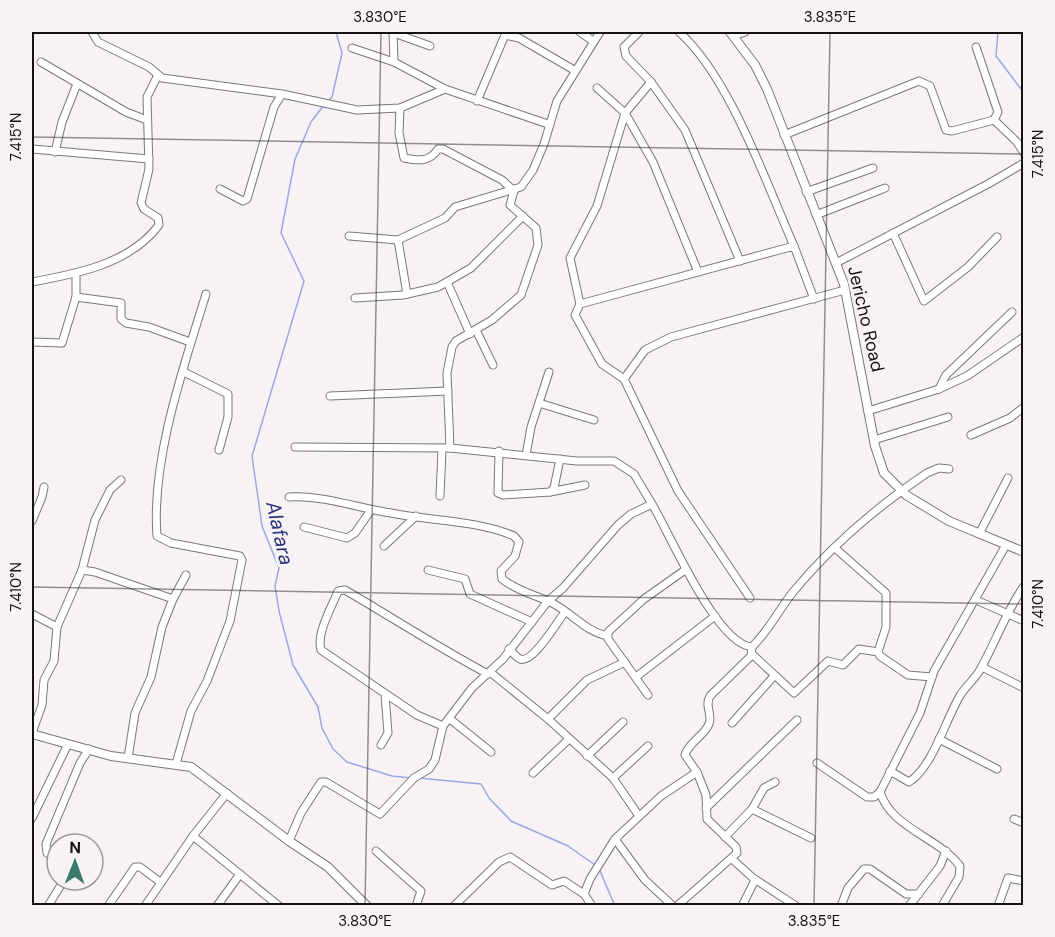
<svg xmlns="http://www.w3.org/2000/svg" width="1055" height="937" font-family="'DM Sans',sans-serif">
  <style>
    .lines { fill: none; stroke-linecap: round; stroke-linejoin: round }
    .stream { stroke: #99a8e4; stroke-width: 1.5 }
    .minor-casing { stroke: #7a7779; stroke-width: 9 }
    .tertiary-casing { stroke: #7a7779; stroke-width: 10 }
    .minor { stroke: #fff; stroke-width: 7 }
    .tertiary { stroke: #fff; stroke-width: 8 }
    .ticks { fill: none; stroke: #141213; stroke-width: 1.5; stroke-opacity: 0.45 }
    .labels { text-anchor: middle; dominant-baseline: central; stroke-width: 6; stroke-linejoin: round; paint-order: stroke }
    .street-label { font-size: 18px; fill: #141213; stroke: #f7f3f5 }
    .water-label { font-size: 20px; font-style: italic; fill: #2a3479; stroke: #f7f3f5 }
    .neatline { fill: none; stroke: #141213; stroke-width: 2 }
    .ticks-label { font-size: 15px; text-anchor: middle; fill: #141213 }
  </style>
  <rect width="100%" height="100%" fill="#f7f3f5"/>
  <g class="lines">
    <!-- stream -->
    <g class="stream">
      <polyline points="998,32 996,56 1024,93"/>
      <polyline points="328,101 332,97 342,53 336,32"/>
      <polyline points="324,105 311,122 295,159 281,233 304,281 252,456 262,526 279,568 275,586 279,611 293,665 318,707 322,728 333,749 347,762 392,776 411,778"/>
      <polyline points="419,778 481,784 489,798 511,821 568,846 595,865"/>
      <polyline points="600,871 615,906"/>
    </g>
    <!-- minor casing -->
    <g class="minor-casing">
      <g id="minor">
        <polyline points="92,32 98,42 149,67 162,78 282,94 357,110 400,108 445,89"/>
        <polyline points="393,32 394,62"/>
        <polyline points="580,32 593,41"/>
        <polyline points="639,32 624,47 626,56 651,82 685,130 740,261"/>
        <path d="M679 32C730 77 766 183 794 246"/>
        <polyline points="394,33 430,46"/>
        <polyline points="734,36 745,32"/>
        <polyline points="976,47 998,112 994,120"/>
        <polyline points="352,48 394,62 445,89 548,124"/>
        <polyline points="41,62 126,112 147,120"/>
        <polyline points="597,88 625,113 653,162 698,272"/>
        <polyline points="477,101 505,35 519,38 574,70"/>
        <path d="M400 108 399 133 404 158C419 161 430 162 438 149H443L502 180 514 191"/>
        <polyline points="784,135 919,81 930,86 946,130 952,131 994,120 1017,142 1024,153"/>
        <polyline points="32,149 149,159"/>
        <polyline points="55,152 62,122 77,84"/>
        <polyline points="220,189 243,201 247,199 274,107 282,94"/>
        <polyline points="806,192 873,168"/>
        <polyline points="816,215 885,188"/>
        <polyline points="893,233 924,301 968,267 997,237"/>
        <polyline points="349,236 398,240 445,218 455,207 521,187 533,170 544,144 557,101 600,32"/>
        <polyline points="398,240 407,294"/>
        <polyline points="836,263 988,184 1024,163"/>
        <polyline points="76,273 76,297 121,303 121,319 126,323 149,327 190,342"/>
        <path d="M32 282C76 274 130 264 159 225L158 218 144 209 141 203 149 169 147 97 158 75"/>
        <polyline points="447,282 470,334"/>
        <polyline points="355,298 403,295 438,287 471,268 523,216"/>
        <polyline points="580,304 570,258 597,206 625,113 651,82"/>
        <polyline points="476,330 493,365"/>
        <polyline points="32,342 62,343 76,297"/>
        <polyline points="184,372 228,394 228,417 219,450"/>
        <polyline points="624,379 602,364 575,315 580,304 794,246 814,299"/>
        <polyline points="939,389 946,375 1012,312"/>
        <polyline points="330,396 448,391"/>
        <polyline points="539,403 594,420"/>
        <polyline points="868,411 939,389 967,376 1024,337"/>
        <polyline points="971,435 1010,418 1024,407"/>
        <polyline points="874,440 948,417"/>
        <polyline points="295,447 450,448 577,461 614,461 634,474 652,504"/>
        <polyline points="450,448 447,373 452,347 456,341 492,320 521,295 538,245 536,228 510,205 514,191"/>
        <polyline points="499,451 498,493 503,495 550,492 554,488 560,459"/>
        <polyline points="526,455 531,427 549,372"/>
        <polyline points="550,492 585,485"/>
        <polyline points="440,496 442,449"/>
        <path d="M289 497C323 495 358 508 391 513 431 521 476 520 514 536L519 542 515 556 501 571 502 579C518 592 537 595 554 604 573 614 585 631 607 636"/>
        <polyline points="32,521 42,497 44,487"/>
        <polyline points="304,527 347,538 355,533 371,510"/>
        <polyline points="979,534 1008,478"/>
        <polyline points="384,546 416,516"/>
        <polyline points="835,548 886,593 886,627 878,652"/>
        <polyline points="82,570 95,572 173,599"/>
        <polyline points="428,570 465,579 470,594 532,622"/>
        <polyline points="750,598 678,491 624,379 645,350 671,337 845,290"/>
        <polyline points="976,600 1024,621"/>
        <polyline points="32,614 57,627"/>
        <path d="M509 649C512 652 516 657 520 659 533 664 557 622 565 612"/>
        <polyline points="752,654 794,693 828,661 843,665 859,649 878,652 880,656 908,675 932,677"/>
        <polyline points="982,667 1024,688"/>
        <polyline points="490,672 548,719 587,680 625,662"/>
        <polyline points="636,677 715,616"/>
        <polyline points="648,695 608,639 608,632 644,599 685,570"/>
        <polyline points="450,719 491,752"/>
        <polyline points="548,719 613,778"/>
        <polyline points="732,723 774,676"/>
        <path d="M443 726 417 715 321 650C316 633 332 607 338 591L345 590C393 618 439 648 488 674"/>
        <polyline points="32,733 42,705 44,680 54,661 57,627 82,570 95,520 110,490 121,480"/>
        <polyline points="939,739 997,769"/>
        <polyline points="381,745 388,733 385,694"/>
        <polyline points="587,756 623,722"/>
        <polyline points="128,758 135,713 151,677 162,627 173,599 186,575"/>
        <polyline points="817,763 867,797 874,797 880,792 920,713 934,671 1006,545"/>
        <path d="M176 764 191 711 207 681 230 621 242 560 240 556 171 543 157 536C151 459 184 366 206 294"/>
        <path d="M890 771 909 782C933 767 946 718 961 694 967 685 976 678 981 668 996 641 1006 612 1024 586"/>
        <polyline points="533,773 569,739"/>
        <path d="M880 792C891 828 938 837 960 866L959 877 942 906"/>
        <polyline points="706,808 797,720"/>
        <polyline points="752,809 764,788 775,782"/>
        <polyline points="639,816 613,778 648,746"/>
        <polyline points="32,818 68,744"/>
        <polyline points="1014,819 1024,823"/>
        <polyline points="193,836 279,906"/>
        <polyline points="725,837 752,809 811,838"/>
        <polyline points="615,839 645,880 673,906"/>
        <path d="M289 841 301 813 321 782H326L380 814 414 778 429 769 435 760 443 726 472 688 503 659 548 601 563 588 618 525 631 514 652 504C670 534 716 644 752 647 770 629 778 611 793 592 831 546 878 506 927 473L939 468 949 469"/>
        <polyline points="376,851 421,891 416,906"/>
        <polyline points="57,859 47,853 46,844 80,763 89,749"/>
        <polyline points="732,859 753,878 796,906"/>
        <polyline points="584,894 590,879 615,839 661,796 697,772"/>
        <polyline points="48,906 64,880"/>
        <polyline points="108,906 135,867 140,867 160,882"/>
        <polyline points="145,906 193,836 227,793"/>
        <polyline points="217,906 240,874"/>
        <polyline points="454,906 499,862 510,857 552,885 564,881 584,894 592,906"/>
        <path d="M677 906 737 853 736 847 707 819 706 795 697 772 685 755C689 742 704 736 709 724 713 714 704 706 710 696L751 656 752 647"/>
        <polyline points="742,906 755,880"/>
        <polyline points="841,906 848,888 864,869 870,869 906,894 919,894"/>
        <polyline points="909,906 940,866 946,851"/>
        <polyline points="998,906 1008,878 1024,881"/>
      </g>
    </g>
    <!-- tertiary casing -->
    <g class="tertiary-casing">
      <g id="tertiary">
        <polyline points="730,32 755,65 767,89 844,284 875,446 884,473 906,495 949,521 1024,552"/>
        <polyline points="32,734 111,756 191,767 289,841 328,867 367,906"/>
      </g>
    </g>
    <!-- minor -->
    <use href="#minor" class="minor"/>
    <!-- tertiary -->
    <use href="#tertiary" class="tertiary"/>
  </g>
  <!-- ticks -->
  <path class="ticks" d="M32 137 1024 154M32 587 1024 604M365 906 381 32M814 906 830 32"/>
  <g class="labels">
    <!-- street labels -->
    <g class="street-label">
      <text transform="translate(866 319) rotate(77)">Jericho Road</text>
    </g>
    <!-- water labels -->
    <g class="water-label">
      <text transform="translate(280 533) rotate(77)">Alafara</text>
    </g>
  </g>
  <!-- border -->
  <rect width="1055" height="937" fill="none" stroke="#f7f3f5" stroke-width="66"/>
  <!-- north arrow -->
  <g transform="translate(75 862) rotate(1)"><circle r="28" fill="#f7f3f5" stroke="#9c999b" stroke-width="1.5"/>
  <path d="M0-4.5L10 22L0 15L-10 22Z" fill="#387b6c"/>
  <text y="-9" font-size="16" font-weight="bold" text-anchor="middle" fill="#141213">N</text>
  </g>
  <rect x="33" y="33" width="989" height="871" class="neatline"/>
  <g class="ticks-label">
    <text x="380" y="22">3.830°E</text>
    <text x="830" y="22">3.835°E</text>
    <text transform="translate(16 137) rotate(-90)" y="5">7.415°N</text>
    <text transform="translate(1038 154) rotate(-90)" y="5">7.415°N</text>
    <text transform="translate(16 587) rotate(-90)" y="5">7.410°N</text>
    <text transform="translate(1038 604) rotate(-90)" y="5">7.410°N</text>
    <text x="365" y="926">3.830°E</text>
    <text x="814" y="926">3.835°E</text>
  </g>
</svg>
